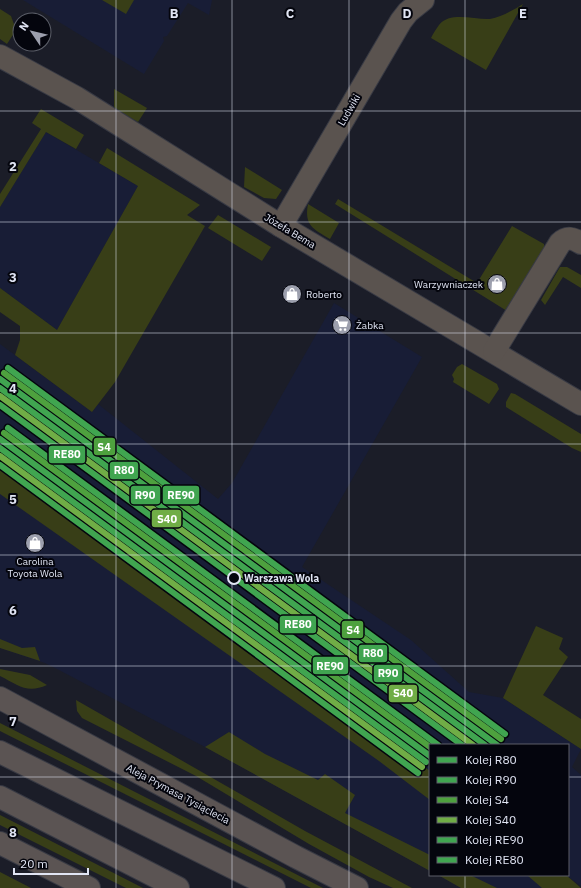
<svg xmlns="http://www.w3.org/2000/svg" width="581" height="888" font-family="'IBM Plex Sans',sans-serif">
  <style>
    .built { fill: #181d36 }
    .green { fill: #383e17 }
    .lines { fill: none; stroke-linecap: round; stroke-linejoin: round }
    .minor-casing { stroke: #383a44; stroke-width: 24 }
    .major-casing { stroke: #383a44; stroke-width: 24 }
    .minor { stroke: #5a534f; stroke-width: 22 }
    .major { stroke: #5b5453; stroke-width: 22 }
    .rail-1-casing { stroke: #04050d; stroke-width: 9 }
    .rail-2-casing { stroke: #04050d; stroke-width: 9 }
    .rail-3-casing { stroke: #04050d; stroke-width: 9 }
    .rail-4-casing { stroke: #04050d; stroke-width: 9 }
    .rail-5-casing { stroke: #04050d; stroke-width: 9 }
    .rail-6-casing { stroke: #04050d; stroke-width: 9 }
    .rail-1 { stroke: #40a550; stroke-width: 6 }
    .rail-2 { stroke: #40a550; stroke-width: 6 }
    .rail-3 { stroke: #4ea13e; stroke-width: 6 }
    .rail-4 { stroke: #70ad46; stroke-width: 6 }
    .rail-5 { stroke: #40a550; stroke-width: 6 }
    .rail-6 { stroke: #40a550; stroke-width: 6 }
    .grid { fill: none; stroke: #e1e5f4; stroke-width: 1; stroke-opacity: 0.55 }
    .stop-dot { fill: #04050d; stroke: #e1e5f4; stroke-width: 2 }
    .labels { text-anchor: middle; dominant-baseline: central; stroke-width: 4; stroke-linejoin: round; paint-order: stroke }
    .street-label { font-size: 10px; fill: #e1e5f4; stroke: #04050d }
    .poi-label { font-size: 10px; fill: #e1e5f4; stroke: #04050d; text-anchor: start }
    .stop-label { font-size: 10px; font-weight: bold; fill: #e1e5f4; stroke: #04050d; text-anchor: start }
    .grid-label { font-size: 13px; text-anchor: middle; font-weight: bold; fill: #e1e5f4; stroke: #04050d; stroke-width: 4; stroke-linejoin: round; paint-order: stroke }
    .line-badge { stroke: #04050d; stroke-width: 1.5 }
    .badge-label { font-size: 11px; text-anchor: middle; font-weight: bold; fill: #fff }
  </style>
  <rect width="100%" height="100%" fill="#1b1d28"/>
  <!-- built -->
  <g class="built">
    <polygon points="23,0 212,0 209,15 188,3 167,36 163,37 164,41 144,74"/>
    <polygon points="46,132 138,186 57,330 0,288 0,207"/>
    <polygon points="334,303 422,357 302,567 411,640 469,692 503,698 581,749 572,767 581,775 581,886 566,875 568,875 568,745 430,745 430,871 205,747 59,670 45,663 0,648 0,344 92,412 98,404 218,499 232,483"/>
    <polygon points="438,875 550,875 542,888 461,888"/>
  </g>
  <!-- green -->
  <g class="green">
    <polygon points="102,0 134,0 126,14"/>
    <path d="M523 4 486 70 431 38C433 34 436 29 439 25 450 11 475 20 490 19 502 17 513 10 523 4Z"/>
    <polygon points="0,9 11,16 16,30 7,44 0,39"/>
    <polygon points="114,89 147,108 138,122 114,108"/>
    <polygon points="41,109 84,135 76,149 46,132 0,207 0,194 41,129 32,123"/>
    <polygon points="107,148 200,205 187,215 205,226 115,382 92,412 15,355 20,340 20,326 0,312 0,288 57,330 138,186 99,163"/>
    <polygon points="245,167 282,190 276,199 264,198 244,187"/>
    <polygon points="338,199 477,283 512,226 544,244 544,250 507,311 335,204"/>
    <path d="M308 204 339 223 330 239C313 229 304 225 308 204Z"/>
    <polygon points="218,215 271,247 262,261 208,228"/>
    <polygon points="560,267 567,267 581,275 581,288 563,277 545,305 541,300"/>
    <polygon points="462,364 497,384 499,389 489,404 453,382 454,379 452,375 457,367"/>
    <polygon points="511,393 515,394 581,434 581,452 572,448 506,407 506,402"/>
    <polygon points="0,448 294,666 430,771 430,800 379,761 0,494"/>
    <polygon points="536,626 563,638 559,649 568,657 543,695 581,719 581,749 503,698"/>
    <polygon points="0,639 22,648 35,647 40,661 0,648"/>
    <path d="M0 669 30 675 47 685C27 694 18 685 0 676Z"/>
    <polygon points="76,700 305,831 412,888 393,888 369,877 309,844 196,776 82,718 77,711"/>
    <polygon points="0,723 323,888 311,888 0,731"/>
    <polygon points="229,732 265,754 318,780 325,774 355,795 345,813 430,855 430,871 205,747"/>
    <polygon points="0,815 143,888 126,888 0,825"/>
    <polygon points="0,872 31,888 0,888"/>
    <polygon points="438,875 470,875 497,888 461,888"/>
    <polygon points="527,875 566,875 581,888 542,888"/>
  </g>
  <g class="lines">
    <!-- minor casing -->
    <g class="minor-casing">
      <g id="minor">
        <polyline points="0,56 77,98 281,226 581,404"/>
        <polyline points="281,226 401,21 408,12 423,0"/>
        <path d="M494 351 560 243C567 236 573 238 581 243"/>
      </g>
    </g>
    <!-- major casing -->
    <g class="major-casing">
      <g id="major">
        <polyline points="0,698 296,857 357,888"/>
        <polyline points="0,752 274,888"/>
        <polyline points="0,797 178,888"/>
        <polyline points="0,843 89,888"/>
      </g>
    </g>
    <!-- minor -->
    <use href="#minor" class="minor"/>
    <!-- major -->
    <use href="#major" class="major"/>
    <!-- rail-1 casing -->
    <g class="rail-1-casing">
      <g id="rail-1">
        <polyline points="0,379 497,745"/>
        <polyline points="0,439 430,756"/>
      </g>
    </g>
    <!-- rail-2 casing -->
    <g class="rail-2-casing">
      <g id="rail-2">
        <polyline points="0,388 485,745"/>
        <polyline points="0,448 426,762"/>
      </g>
    </g>
    <!-- rail-3 casing -->
    <g class="rail-3-casing">
      <g id="rail-3">
        <polyline points="4,373 501,739"/>
        <polyline points="4,433 430,747"/>
      </g>
    </g>
    <!-- rail-4 casing -->
    <g class="rail-4-casing">
      <g id="rail-4">
        <polyline points="0,396 473,745"/>
        <polyline points="0,456 422,767"/>
      </g>
    </g>
    <!-- rail-5 casing -->
    <g class="rail-5-casing">
      <g id="rail-5">
        <polyline points="8,368 505,734"/>
        <polyline points="8,428 438,745"/>
      </g>
    </g>
    <!-- rail-6 casing -->
    <g class="rail-6-casing">
      <g id="rail-6">
        <polyline points="0,405 462,745"/>
        <polyline points="0,465 418,773"/>
      </g>
    </g>
    <!-- rail-1 -->
    <use href="#rail-1" class="rail-1"/>
    <!-- rail-2 -->
    <use href="#rail-2" class="rail-2"/>
    <!-- rail-3 -->
    <use href="#rail-3" class="rail-3"/>
    <!-- rail-4 -->
    <use href="#rail-4" class="rail-4"/>
    <!-- rail-5 -->
    <use href="#rail-5" class="rail-5"/>
    <!-- rail-6 -->
    <use href="#rail-6" class="rail-6"/>
  </g>
  <!-- grid -->
  <path class="grid" d="M116 0V888M232 0V888M349 0V888M465 0V745M0 111H581M0 222H581M0 333H581M0 444H581M0 555H581M0 666H581M0 777H430M568 777H581M465 875V888"/>
  <!-- icons -->
  <defs>
    <g id="shop-disc" transform="scale(1)"><circle r="9.5" fill="#9c9fad" stroke="#04050d"/><path d="M-5-2.5h2.3a2.7 3.5 0 0 1 5.4 0H5L5.5 6h-11ZM-1.5-2.5h3a1.5 2.3 0 0 0-3 0Z" fill="#fff"/></g>
    <g id="supermarket-disc" transform="scale(1)"><circle r="9.5" fill="#9c9fad" stroke="#04050d"/><path d="M-6-5.5h2.5l.6 2H6L4.5 2H-2.5L-4.4-4H-6ZM-1.5 3.2a1.3 1.3 0 1 0 .1 0ZM3 3.2a1.3 1.3 0 1 0 .1 0Z" fill="#fff"/></g>
  </defs>
  <g fill-rule="evenodd">
    <use href="#shop-disc" x="497" y="284"/>
    <use href="#shop-disc" x="292" y="294"/>
    <use href="#supermarket-disc" x="342" y="325"/>
    <use href="#shop-disc" x="35" y="543"/>
  </g>
  <!-- markers -->
  <circle class="stop-dot" cx="234" cy="578" r="6"/>
  <g class="labels">
    <!-- street labels -->
    <g class="street-label">
      <text transform="translate(349 110) rotate(-60)">Ludwiki</text>
      <text transform="translate(290 231) rotate(31)">Józefa Bema</text>
      <text transform="translate(178 794) rotate(28)">Aleja Prymasa Tysiąclecia</text>
    </g>
    <!-- poi labels -->
    <g class="poi-label">
      <text x="483" y="284" text-anchor="end">Warzywniaczek</text>
      <text x="306" y="294">Roberto</text>
      <text x="356" y="325">Żabka</text>
      <text x="35" y="561" text-anchor="middle">Carolina<tspan x="35" dy="12">Toyota Wola</tspan></text>
    </g>
    <!-- stop labels -->
    <g class="stop-label">
      <text x="244" y="578">Warszawa Wola</text>
    </g>
  </g>
  <g class="grid-label">
    <text x="174" y="18">B</text>
    <text x="290" y="18">C</text>
    <text x="407" y="18">D</text>
    <text x="523" y="18">E</text>
    <text x="13" y="171">2</text>
    <text x="13" y="282">3</text>
    <text x="13" y="393">4</text>
    <text x="13" y="504">5</text>
    <text x="13" y="615">6</text>
    <text x="13" y="726">7</text>
    <text x="13" y="837">8</text>
  </g>
  <g class="line-badge">
    <rect x="93" y="437" width="23" height="19" rx="4" fill="#4ea13e"/>
    <rect x="48" y="445" width="38" height="19" rx="4" fill="#40a550"/>
    <rect x="109" y="461" width="30" height="19" rx="4" fill="#40a550"/>
    <rect x="130" y="485" width="31" height="20" rx="4" fill="#40a550"/>
    <rect x="162" y="485" width="38" height="20" rx="4" fill="#40a550"/>
    <rect x="151" y="509" width="31" height="19" rx="4" fill="#70ad46"/>
    <rect x="279" y="615" width="38" height="19" rx="4" fill="#40a550"/>
    <rect x="341" y="620" width="23" height="19" rx="4" fill="#4ea13e"/>
    <rect x="358" y="644" width="30" height="19" rx="4" fill="#40a550"/>
    <rect x="312" y="656" width="37" height="19" rx="4" fill="#40a550"/>
    <rect x="373" y="664" width="30" height="19" rx="4" fill="#40a550"/>
    <rect x="388" y="684" width="30" height="19" rx="4" fill="#70ad46"/>
  </g>
  <g class="badge-label">
    <text x="104" y="451">S4</text>
    <text x="67" y="458">RE80</text>
    <text x="124" y="474">R80</text>
    <text x="145" y="499">R90</text>
    <text x="181" y="499">RE90</text>
    <text x="167" y="523">S40</text>
    <text x="298" y="628">RE80</text>
    <text x="353" y="634">S4</text>
    <text x="373" y="657">R80</text>
    <text x="330" y="670">RE90</text>
    <text x="388" y="677">R90</text>
    <text x="403" y="697">S40</text>
  </g>
  <!-- legend -->
  <rect x="429" y="744" width="140" height="132" fill="#04050d" stroke="#5c5f69"/>
  <rect x="437" y="757" width="20" height="6" fill="#40a550" stroke="#5c5f69"/>
  <text x="465" y="764" font-size="12" fill="#e1e5f4">Kolej R80</text>
  <rect x="437" y="777" width="20" height="6" fill="#40a550" stroke="#5c5f69"/>
  <text x="465" y="784" font-size="12" fill="#e1e5f4">Kolej R90</text>
  <rect x="437" y="797" width="20" height="6" fill="#4ea13e" stroke="#5c5f69"/>
  <text x="465" y="804" font-size="12" fill="#e1e5f4">Kolej S4</text>
  <rect x="437" y="817" width="20" height="6" fill="#70ad46" stroke="#5c5f69"/>
  <text x="465" y="824" font-size="12" fill="#e1e5f4">Kolej S40</text>
  <rect x="437" y="837" width="20" height="6" fill="#40a550" stroke="#5c5f69"/>
  <text x="465" y="844" font-size="12" fill="#e1e5f4">Kolej RE90</text>
  <rect x="437" y="857" width="20" height="6" fill="#40a550" stroke="#5c5f69"/>
  <text x="465" y="864" font-size="12" fill="#e1e5f4">Kolej RE80</text>
  <!-- north arrow -->
  <g transform="translate(32 32) rotate(305)"><circle r="19" fill="#04050d" stroke="#5c5f69"/>
  <path d="M0-3L7 15L0 10L-7 15Z" fill="#9c9fad"/>
  <text y="-6" font-size="11" font-weight="bold" text-anchor="middle" fill="#e1e5f4">N</text>
  </g>
  <!-- scale -->
  <path d="M14 868v6h74v-6" fill="none" stroke="#e1e5f4" stroke-width="2"/>
  <text x="20" y="868" font-size="12" fill="#e1e5f4" stroke="#04050d" stroke-width="3" paint-order="stroke">20 m</text>
</svg>
